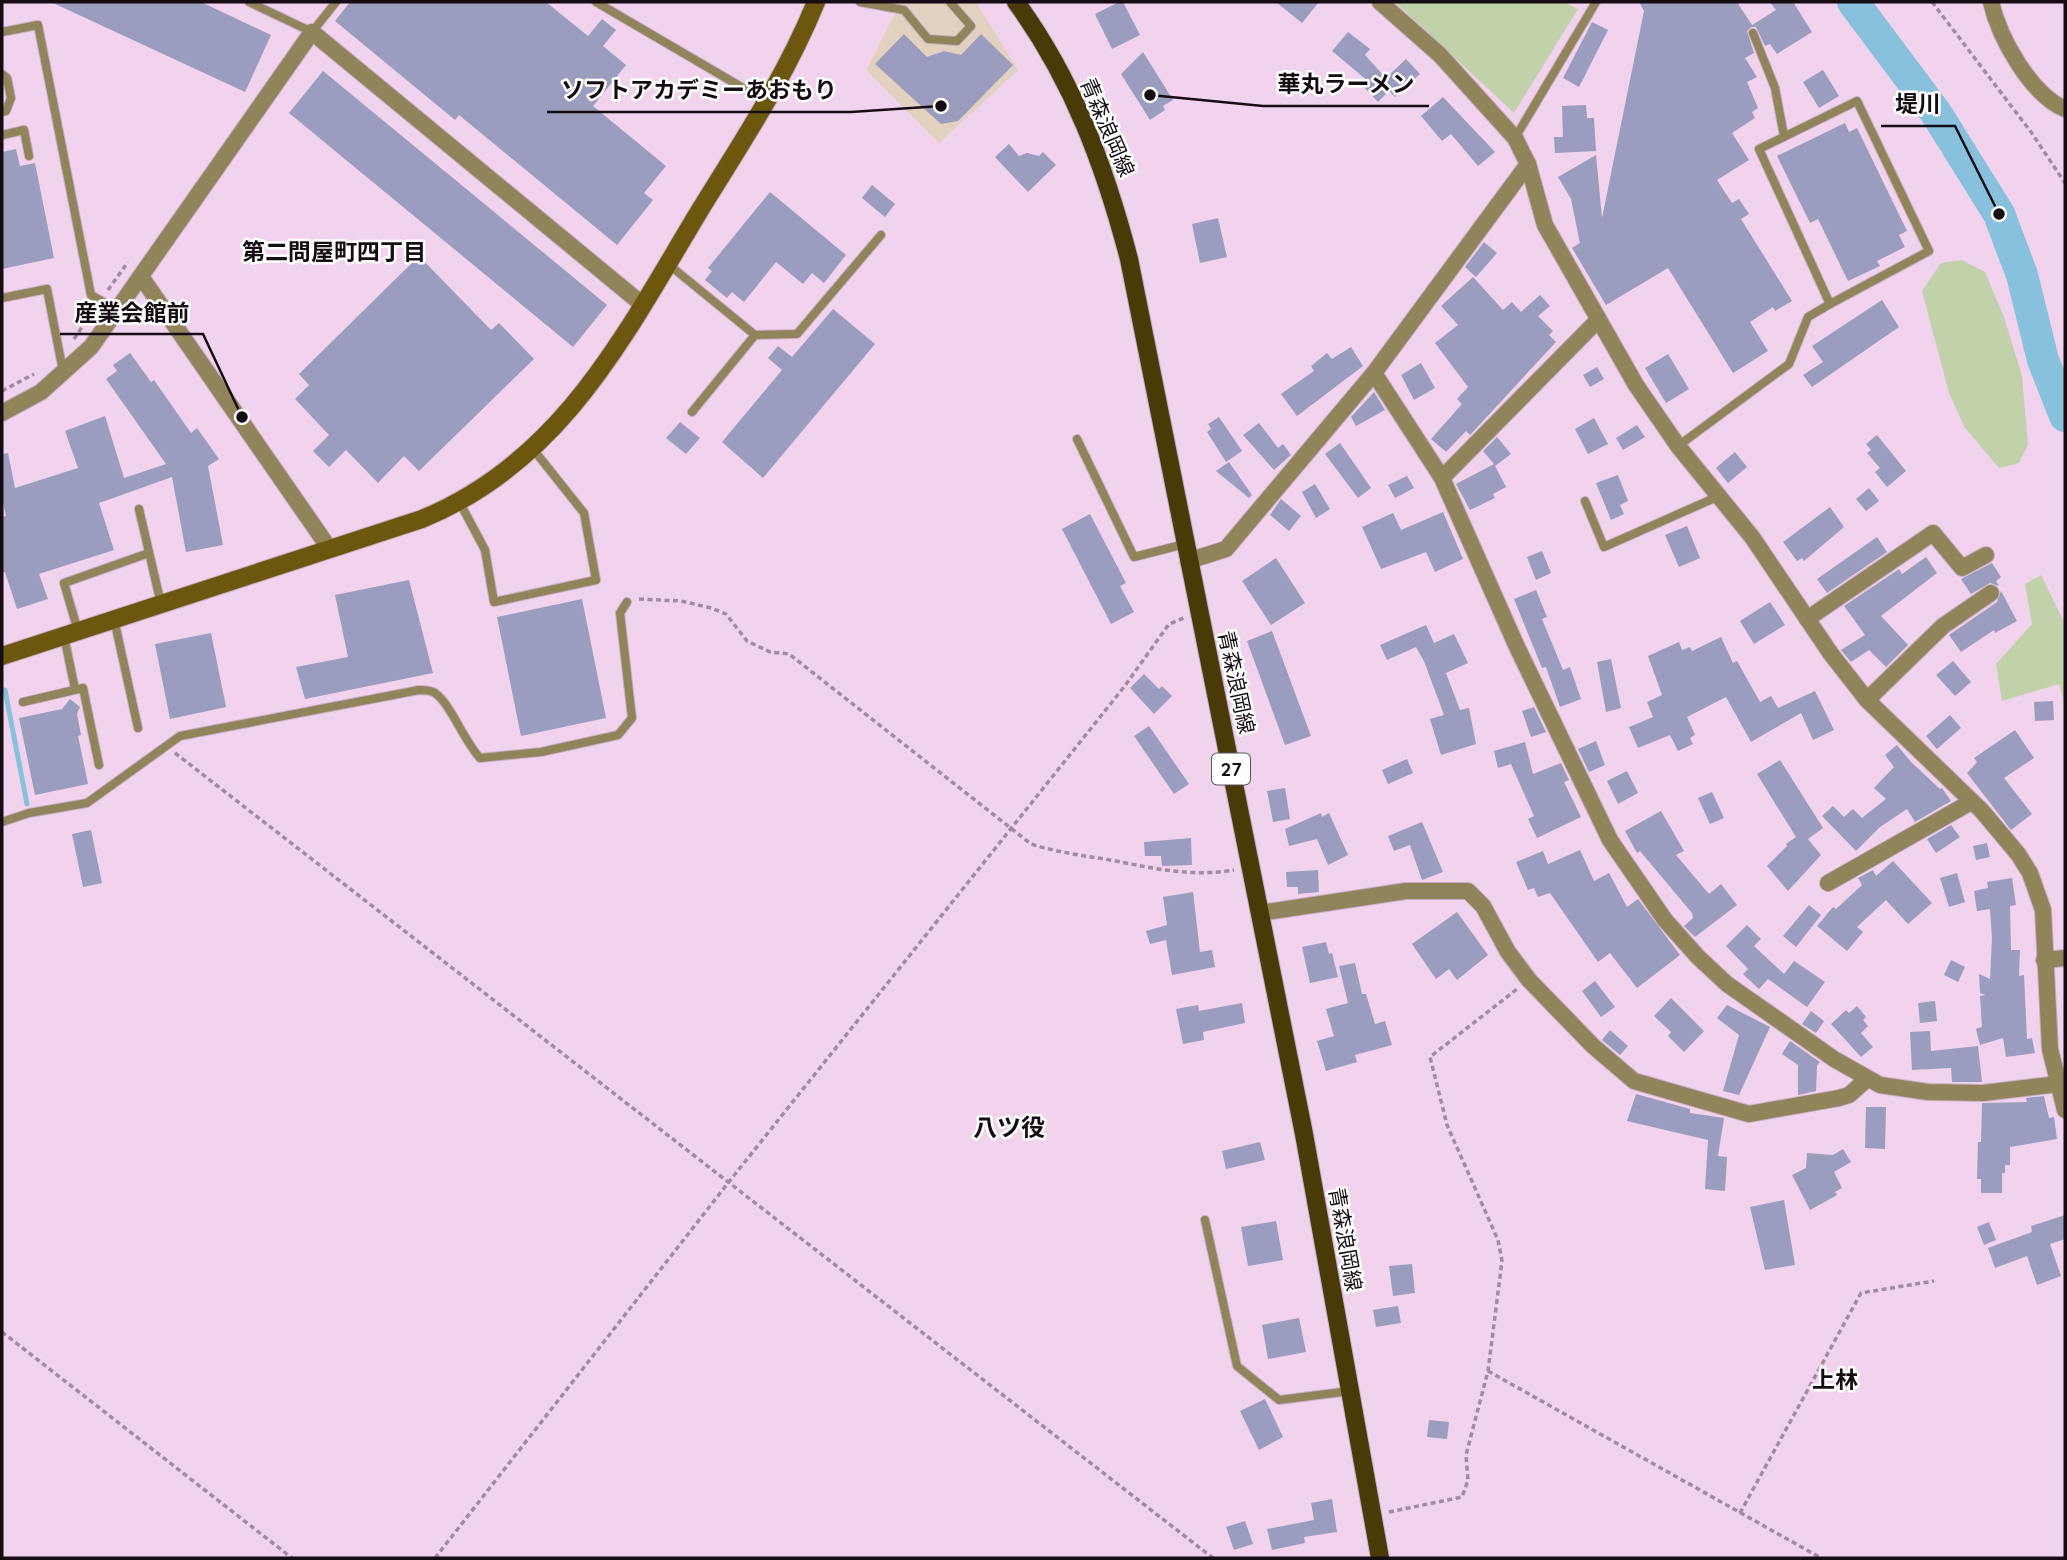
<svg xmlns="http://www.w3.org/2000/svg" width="2067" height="1560" font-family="Quicksand,'Noto Sans JP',sans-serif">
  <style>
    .commercial { fill: #e3d1c0 }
    .green { fill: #c1d2ab }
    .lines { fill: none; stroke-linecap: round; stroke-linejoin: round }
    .stream { stroke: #87c1dc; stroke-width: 5 }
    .river { stroke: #87c1dc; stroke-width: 32 }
    .building { fill: #9a9dbe }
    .lane-casing { stroke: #c9afc7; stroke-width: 10 }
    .street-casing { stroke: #c9afc7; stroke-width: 18 }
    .secondary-casing { stroke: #c9afc7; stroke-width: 20 }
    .primary-casing { stroke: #c9afc7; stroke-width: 20 }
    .path { stroke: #a28b9f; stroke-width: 3.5; stroke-dasharray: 5 3.5; stroke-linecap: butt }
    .lane { stroke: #91835a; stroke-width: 8 }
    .street { stroke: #91835a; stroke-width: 16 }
    .secondary { stroke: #6b570e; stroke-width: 18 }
    .primary { stroke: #493a08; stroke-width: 18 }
    .labels { text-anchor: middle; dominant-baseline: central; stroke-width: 5; stroke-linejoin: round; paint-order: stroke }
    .shield { fill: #fff; stroke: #5b555a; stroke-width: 2 }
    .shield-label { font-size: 19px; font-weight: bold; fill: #150c14 }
    .street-label { font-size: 21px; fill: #150c14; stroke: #fff }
    .neighbourhood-label { font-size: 23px; font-weight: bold; fill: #150c14; stroke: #fff }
    .quarter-label { font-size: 24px; font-weight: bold; fill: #150c14; stroke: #fff }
    .leader { fill: none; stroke: #150c14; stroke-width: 2.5 }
    .callout-dot { fill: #150c14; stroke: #fff; stroke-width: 2.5 }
    .callout-label { font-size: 23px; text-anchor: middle; font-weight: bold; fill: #150c14; stroke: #fff; stroke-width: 5; stroke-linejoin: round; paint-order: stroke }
  </style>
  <rect width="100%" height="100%" fill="#f1d3ee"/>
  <!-- commercial -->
  <polygon class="commercial" points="901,2 976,2 1018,70 939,143 866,70"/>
  <!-- green -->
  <g class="green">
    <polygon points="1395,2 1564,2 1578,9 1514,113"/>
    <polygon points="1962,260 1985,272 2004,317 2022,376 2028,445 2019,463 1999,468 1965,428 1949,393 1922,291 1941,263"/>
    <polygon points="2041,575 2065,624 2065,704 2059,684 2002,701 1996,664 2032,624 2025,584"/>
  </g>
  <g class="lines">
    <!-- stream -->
    <polyline class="stream" points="5,690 27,804"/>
    <!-- river -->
    <polyline class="river" points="1853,2 1936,113 1999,214 2022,275 2043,360 2065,416"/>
  </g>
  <!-- building -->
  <g class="building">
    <polygon points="51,2 201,2 271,35 245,92"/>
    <polygon points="350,2 546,2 588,36 602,19 616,30 603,46 626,65 593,106 666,166 644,193 653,200 617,245 459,115 455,120 335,21"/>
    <polygon points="1119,2 1123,2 1140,35 1112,49 1095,14"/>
    <polygon points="1276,2 1319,2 1302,23"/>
    <polygon points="1639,2 1737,2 1752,25 1776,10 1770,2 1793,2 1812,32 1777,54 1770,44 1765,46 1756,27 1751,27 1747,31 1754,53 1745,58 1757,77 1747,82 1758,108 1752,112 1755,118 1732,133 1749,160 1717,180 1732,203 1739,199 1749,214 1741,219 1792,301 1775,311 1773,307 1750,322 1768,351 1733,373 1668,268 1606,305 1572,248 1580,243 1571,199 1558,177 1596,155 1602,218 1644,11"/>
    <polygon points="1592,22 1608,30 1579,87 1563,78"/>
    <polygon points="1348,32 1370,49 1365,55 1386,78 1406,59 1420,74 1395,97 1389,91 1378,102 1363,86 1368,81 1332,51"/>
    <polygon points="904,34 927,57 944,51 961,55 981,34 1013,65 958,121 941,124 875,64"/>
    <polygon points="1143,52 1173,100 1163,106 1165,110 1150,120 1121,74"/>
    <polygon points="1823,70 1839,96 1819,108 1803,82"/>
    <polygon points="323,71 607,305 573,347 289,113"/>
    <polygon points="1443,97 1495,152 1478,166 1451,134 1442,141 1421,116"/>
    <polygon points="1586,105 1587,118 1594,118 1596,151 1555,153 1554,137 1563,137 1562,106"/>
    <polygon points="1845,123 1849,132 1857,128 1907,231 1899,235 1905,247 1877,261 1880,266 1848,281 1818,219 1810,223 1777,156"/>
    <polygon points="1009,144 1019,156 1027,153 1039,156 1043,152 1056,165 1028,192 995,157"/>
    <polygon points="16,149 20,166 35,163 54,258 2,269 2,152"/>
    <polygon points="872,185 895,204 885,217 862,198"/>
    <polygon points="770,192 846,255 824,283 812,273 803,284 776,262 744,302 732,292 727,298 705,280 712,271 708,268"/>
    <polygon points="1218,218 1227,257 1200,263 1192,224"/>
    <polygon points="1484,242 1497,253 1476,277 1465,267"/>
    <polygon points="419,256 491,330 499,323 534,359 419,471 404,456 378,483 346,450 329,467 313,451 329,435 295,399 309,385 299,374"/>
    <polygon points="1473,277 1503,310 1512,302 1521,312 1540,295 1550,306 1538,316 1553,331 1549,335 1556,342 1470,435 1466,431 1446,452 1431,439 1462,404 1457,399 1468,387 1435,343 1458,325 1441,306"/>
    <polygon points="1882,300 1899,327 1812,387 1803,375 1823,362 1812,346"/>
    <polygon points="833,309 875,344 763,478 722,442 782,370 768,358 778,346 792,357"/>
    <polygon points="1351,347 1363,366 1297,416 1281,394 1314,371 1311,366 1327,353 1332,359"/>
    <polygon points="130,353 151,382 154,380 191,433 197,428 219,459 208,466 223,545 186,552 172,477 99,503 114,550 39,574 48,599 17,609 5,572 2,573 2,517 6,516 2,498 2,454 8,453 15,488 78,468 65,431 105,416 124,478 166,464 106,379 117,371 113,365"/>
    <polygon points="1668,354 1689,389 1666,403 1645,368"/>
    <polygon points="1421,363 1435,388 1414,400 1401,375"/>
    <polygon points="1597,367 1604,379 1590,387 1583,375"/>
    <polygon points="1374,392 1385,410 1356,426 1351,417"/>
    <polygon points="1219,417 1242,451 1226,462 1207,432 1211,429 1208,424"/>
    <polygon points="1594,418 1608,444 1588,454 1575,429"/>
    <polygon points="680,422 700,438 686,454 666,438"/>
    <polygon points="1259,423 1278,448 1283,444 1291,455 1274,470 1243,435"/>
    <polygon points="1637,425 1645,437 1623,450 1616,438"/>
    <polygon points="1877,435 1906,471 1887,487 1875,472 1880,468 1867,453 1871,450 1866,444"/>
    <polygon points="1497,437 1511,454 1495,466 1506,487 1493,494 1495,498 1470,510 1456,484 1494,464 1483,451"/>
    <polygon points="1340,443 1371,488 1358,498 1325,454"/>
    <polygon points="1735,452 1747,467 1728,483 1716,468"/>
    <polygon points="1229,462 1252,495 1249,498 1216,471"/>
    <polygon points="1618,475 1628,501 1620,505 1624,514 1611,520 1596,483"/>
    <polygon points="1407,476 1414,488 1395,498 1388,485"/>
    <polygon points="1315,484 1330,509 1316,518 1302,492"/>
    <polygon points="1869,488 1879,501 1866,511 1856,499"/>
    <polygon points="1281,499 1301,516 1289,531 1270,515"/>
    <polygon points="1830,507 1844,527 1804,561 1802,558 1797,561 1783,542"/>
    <polygon points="1443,512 1463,559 1435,572 1426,552 1381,569 1362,527 1393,513 1401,530"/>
    <polygon points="1090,514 1126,583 1120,586 1134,612 1111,624 1062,529"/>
    <polygon points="1687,526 1700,558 1679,567 1665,535"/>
    <polygon points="1877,537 1887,552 1827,593 1817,579"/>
    <polygon points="1542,551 1551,573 1536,580 1527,557"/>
    <polygon points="1926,557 1937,573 1881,616 1908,645 1886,667 1869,650 1851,662 1841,650 1865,635 1844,606 1899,569 1902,574"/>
    <polygon points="1276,558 1305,603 1271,625 1242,581"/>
    <polygon points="1992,563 2001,577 1996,581 1999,586 1990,583 1971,594 1961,579"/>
    <polygon points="409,580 433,673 305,699 296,667 348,657 335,595"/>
    <polygon points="1536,590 1547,617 1542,619 1563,670 1570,667 1581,699 1560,707 1546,667 1542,668 1514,599"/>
    <polygon points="2001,591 2017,621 1995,633 1994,630 1961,652 1949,635 1997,602"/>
    <polygon points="582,599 606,718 521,736 497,617"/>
    <polygon points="1770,602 1785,625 1754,644 1740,621"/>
    <polygon points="1426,625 1434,643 1454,634 1468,663 1446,673 1460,710 1469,708 1476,744 1441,755 1430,719 1444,715 1424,661 1416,647 1387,660 1380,645"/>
    <polygon points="1272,631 1311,736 1285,745 1247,641"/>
    <polygon points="211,633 226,707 170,719 155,644"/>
    <polygon points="1721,637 1733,663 1737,661 1760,702 1771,696 1778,708 1815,691 1834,730 1813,740 1801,713 1751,742 1726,697 1687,717 1695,735 1690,738 1693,744 1678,751 1670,735 1638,748 1629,727 1653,717 1647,702 1662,695 1648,656 1679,642 1682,650 1690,647 1692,651"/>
    <polygon points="1611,659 1621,708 1606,712 1597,662"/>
    <polygon points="1953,661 1971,682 1955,696 1936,675"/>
    <polygon points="1144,674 1159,689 1162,686 1172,696 1154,714 1130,688"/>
    <polygon points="70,699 80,707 77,714 81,735 78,736 88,784 35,795 19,718 62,709"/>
    <polygon points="2053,701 2054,720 2035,721 2034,702"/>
    <polygon points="1534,707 1546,732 1531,737 1522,711"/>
    <polygon points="1950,715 1961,728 1937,749 1926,736"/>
    <polygon points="1149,726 1189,784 1174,794 1134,736"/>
    <polygon points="2015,730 2034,758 2004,778 2032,814 2011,830 1967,773 1977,762 1974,758"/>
    <polygon points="1596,741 1605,765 1589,772 1578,749"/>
    <polygon points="1525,742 1533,774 1561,763 1569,780 1564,782 1581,817 1537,838 1528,819 1534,816 1511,764 1498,768 1494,751"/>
    <polygon points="1897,745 1911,762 1940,789 1942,788 1951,801 1915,822 1907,809 1880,827 1856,851 1822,816 1833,806 1844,817 1853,809 1862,818 1886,799 1874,788 1894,767 1885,755"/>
    <polygon points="1407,759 1413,773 1388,784 1382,770"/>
    <polygon points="1780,760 1823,828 1808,839 1821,855 1788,891 1767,866 1787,846 1786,844 1796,837 1757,774"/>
    <polygon points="1627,771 1638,793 1618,804 1607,781"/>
    <polygon points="1285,788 1290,819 1273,822 1267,791"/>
    <polygon points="1712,792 1724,818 1710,824 1698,798"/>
    <polygon points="1661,811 1684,851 1676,855 1709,894 1721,884 1737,905 1695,937 1684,926 1693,918 1692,913 1640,851 1637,853 1625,831"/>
    <polygon points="1321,813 1322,817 1329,813 1348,855 1328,865 1317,839 1289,846 1285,829"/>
    <polygon points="1422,822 1443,872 1422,880 1410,845 1394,851 1388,836"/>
    <polygon points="1951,825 1960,837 1936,853 1927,839"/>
    <polygon points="91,830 102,883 83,887 72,834"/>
    <polygon points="1191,838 1192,865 1162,866 1161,856 1145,856 1144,842"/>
    <polygon points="1987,843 1990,857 1976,860 1973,846"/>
    <polygon points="1580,850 1594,881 1609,873 1627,907 1638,899 1680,955 1637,988 1610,953 1598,962 1550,893 1538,897 1534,888 1528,890 1516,862 1543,851 1548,864"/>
    <polygon points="1893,861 1932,903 1908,924 1886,900 1857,927 1863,932 1847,951 1817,926 1833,907 1836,909 1862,885 1858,878 1873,870 1876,876"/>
    <polygon points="1318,870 1319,892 1298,894 1298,887 1287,887 1286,872"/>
    <polygon points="1957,873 1965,902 1949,907 1940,878"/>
    <polygon points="2012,878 2016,905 2010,906 2011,950 2020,950 2019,976 2024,975 2027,1039 2032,1038 2035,1053 2006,1057 2003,1038 1980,1045 1976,1029 1982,1027 1980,996 1986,995 1980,993 1979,974 1990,979 1992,938 1990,909 1977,911 1974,891 1988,888 1987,882"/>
    <polygon points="1193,892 1200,952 1212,950 1215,967 1172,975 1166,940 1150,944 1146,931 1167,925 1163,897"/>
    <polygon points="1809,905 1821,915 1796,947 1783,936"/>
    <polygon points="1457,912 1488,955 1457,980 1449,969 1436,979 1412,944"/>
    <polygon points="1747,925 1761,939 1754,946 1784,974 1794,961 1825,982 1807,1007 1768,979 1759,989 1743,974 1748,969 1726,946"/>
    <polygon points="1326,942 1329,954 1332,953 1338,977 1310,983 1302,947"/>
    <polygon points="1951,960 1965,967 1958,982 1944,975"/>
    <polygon points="1355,963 1362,994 1366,994 1375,1024 1385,1021 1392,1045 1355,1055 1357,1062 1326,1071 1317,1041 1334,1036 1326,1009 1348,1003 1339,966"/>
    <polygon points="1595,981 1615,1007 1601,1017 1582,991"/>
    <polygon points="1671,998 1704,1031 1684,1052 1668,1036 1671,1032 1654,1016"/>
    <polygon points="1935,1001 1937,1021 1920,1023 1918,1003"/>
    <polygon points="1242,1003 1245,1023 1207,1031 1203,1032 1204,1040 1183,1044 1176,1009 1198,1005 1199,1011"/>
    <polygon points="1727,1005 1770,1027 1739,1095 1723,1091 1739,1035 1717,1018"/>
    <polygon points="1857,1006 1866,1017 1863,1020 1868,1026 1861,1033 1873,1047 1861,1057 1831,1024 1846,1010 1849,1013"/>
    <polygon points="1811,1011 1824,1021 1816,1033 1802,1024"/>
    <polygon points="1610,1030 1628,1046 1620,1055 1602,1040"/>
    <polygon points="1930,1031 1931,1051 1978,1046 1982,1082 1952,1082 1951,1068 1912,1070 1910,1032"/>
    <polygon points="1790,1041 1820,1062 1817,1066 1816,1091 1798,1095 1798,1065 1782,1054"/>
    <polygon points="1636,1094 1690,1109 1690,1113 1724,1118 1718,1156 1727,1157 1725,1191 1705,1189 1708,1140 1627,1121"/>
    <polygon points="2044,1096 2049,1118 2054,1117 2057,1139 2010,1147 2010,1165 2005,1165 2005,1173 2002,1173 2002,1193 1981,1193 1981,1179 1977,1179 1978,1142 1981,1142 1982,1103 2027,1102 2026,1098"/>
    <polygon points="1866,1107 1886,1107 1885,1149 1865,1148"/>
    <polygon points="1260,1142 1265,1160 1226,1169 1222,1151"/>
    <polygon points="1843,1149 1851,1162 1834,1172 1842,1188 1835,1192 1837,1195 1810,1210 1792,1175 1806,1168 1807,1153 1833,1155"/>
    <polygon points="1784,1200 1795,1265 1765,1270 1750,1207"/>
    <polygon points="2065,1215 2065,1239 2050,1244 2061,1276 2037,1285 2027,1256 1995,1268 1988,1248 2032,1232 2031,1226"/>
    <polygon points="1276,1221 1283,1260 1248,1266 1241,1227"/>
    <polygon points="1989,1222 1996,1240 1984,1245 1977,1227"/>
    <polygon points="1412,1264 1415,1293 1393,1296 1389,1266"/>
    <polygon points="1398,1306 1401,1323 1376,1327 1373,1310"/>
    <polygon points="1299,1318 1306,1352 1268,1359 1262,1325"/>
    <polygon points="1265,1399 1283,1437 1259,1450 1240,1411"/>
    <polygon points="1429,1420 1449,1422 1447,1439 1427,1437"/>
    <polygon points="1332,1499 1337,1532 1304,1537 1305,1543 1272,1550 1267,1529 1314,1520 1311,1503"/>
    <polygon points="1245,1521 1253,1544 1234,1550 1226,1527"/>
  </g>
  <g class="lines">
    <!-- lane casing -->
    <g class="lane-casing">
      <g id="lane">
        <polyline points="249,2 312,32 336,2"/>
        <polyline points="596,2 767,102"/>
        <polyline points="860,2 904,10 928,39 957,41 971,26 950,2"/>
        <polyline points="2,32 38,25 91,295 118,310"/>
        <polyline points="1753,33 1775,88 1784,136"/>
        <polyline points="2,74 7,78 11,98 6,111 2,112"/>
        <polygon points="1857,101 1929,251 1830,304 1759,149"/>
        <polyline points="2,135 24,130 29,156"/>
        <polyline points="1515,138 1596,2"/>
        <polyline points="668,264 755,335 797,334 881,235"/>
        <polyline points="2,298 47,289 63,371"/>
        <polyline points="692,412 755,335"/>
        <polyline points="1077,439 1134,557 1185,544"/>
        <polyline points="1678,446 1789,364 1808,317 1830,304"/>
        <polyline points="1585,501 1604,547 1719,496"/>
        <polyline points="460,503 485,550 494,602 596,580 584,513 533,449"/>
        <polyline points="139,509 161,604"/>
        <polyline points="114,619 138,728"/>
        <polyline points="78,631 64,583 149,553"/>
        <polyline points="64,636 75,689"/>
        <polyline points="23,702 83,688 99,765"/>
        <path d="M2 822 29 813 87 803 180 736 419 690C424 690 431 690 435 693 450 703 464 741 480 758L541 752 618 735 632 718 620 613 627 602"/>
        <polyline points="1205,1220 1237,1366 1279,1400 1350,1391"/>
      </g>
    </g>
    <!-- street casing -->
    <g class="street-casing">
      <g id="street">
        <polyline points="1380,2 1440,55 1515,138 1528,164 1545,225 1636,385 1678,446 1752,537 1831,654 1867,700 1982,811 2018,854 2030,873 2043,910 2050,1049 2065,1110"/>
        <path d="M1991 2C1999 37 2030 94 2065 109"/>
        <polyline points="142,278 329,548"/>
        <polyline points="1374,373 1442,478 1517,647 1610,840 1665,920 1698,957 1727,984 1834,1059 1880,1085 1928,1092 1983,1093 2058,1084"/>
        <polyline points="2,413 41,392 91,347 312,32 643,305"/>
        <polyline points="1442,478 1598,320"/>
        <polyline points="1188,561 1226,549 1374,373 1528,164"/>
        <polyline points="1807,619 1933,533 1962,568 1986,555"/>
        <polyline points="1867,700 1943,626 1991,593"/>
        <polyline points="1828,883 1971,802"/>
        <polyline points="1260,913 1406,891 1468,891 1483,906 1508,952 1529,980 1593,1046 1634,1081 1749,1114 1839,1098 1849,1095 1866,1080"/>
        <polyline points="2044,960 2065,958"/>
      </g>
    </g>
    <!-- secondary casing -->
    <g class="secondary-casing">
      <path id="secondary" d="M2 656 422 519C563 461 625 334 700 210 742 142 786 76 816 2"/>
    </g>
    <!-- primary casing -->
    <g class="primary-casing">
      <path id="primary" d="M1016 2C1073 80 1105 167 1129 259L1304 1134 1380 1558"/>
    </g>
    <!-- path -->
    <g class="path">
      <polyline points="1932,2 2031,132 2065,183"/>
      <polyline points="108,290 128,262"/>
      <polyline points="74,339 93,311"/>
      <polyline points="2,391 34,374"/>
      <path d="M639 599 681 601 711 608 726 614 747 641 770 652 789 654 1031 844C1059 853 1087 856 1116 861 1156 869 1193 877 1234 870"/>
      <polyline points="175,753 1213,1558"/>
      <polyline points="2,1332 292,1558"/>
      <polyline points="1488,1371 1821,1558"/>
      <polyline points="1389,1512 1462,1497 1468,1480 1466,1455 1488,1371 1502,1261 1498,1240 1447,1125 1430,1057 1517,989"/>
      <polyline points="1740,1513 1861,1293 1934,1281"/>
      <polyline points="435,1558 728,1183 1124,687 1169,624 1184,618"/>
    </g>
    <!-- lane -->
    <use href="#lane" class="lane"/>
    <!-- street -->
    <use href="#street" class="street"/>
    <!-- secondary -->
    <use href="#secondary" class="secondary"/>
    <!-- primary -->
    <use href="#primary" class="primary"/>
  </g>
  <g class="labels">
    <!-- shield labels -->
    <rect class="shield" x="1212" y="753.5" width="38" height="31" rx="5"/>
    <g class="shield-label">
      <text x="1231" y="769">27</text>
    </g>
    <!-- street labels -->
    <g class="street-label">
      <text transform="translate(1108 127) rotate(67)">青森浪岡線</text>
      <text transform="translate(1237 682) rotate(78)">青森浪岡線</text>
      <text transform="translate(1346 1239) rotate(80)">青森浪岡線</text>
    </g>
    <!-- neighbourhood labels -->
    <g class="neighbourhood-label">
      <text x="334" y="251">第二問屋町四丁目</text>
      <text x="1835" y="1379">上林</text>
    </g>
    <!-- quarter labels -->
    <g class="quarter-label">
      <text x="1009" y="1127">八ツ役</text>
    </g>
  </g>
  <!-- callouts -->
  <path class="leader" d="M1150 95L1263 106H1429M941 106L851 112H547M1999 214L1955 126H1881M242 417L203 334H60"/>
  <g class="callout-dot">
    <circle cx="1150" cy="95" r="7"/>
    <circle cx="941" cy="106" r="7"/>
    <circle cx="1999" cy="214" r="7"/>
    <circle cx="242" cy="417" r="7"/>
  </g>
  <g class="callout-label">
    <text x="1346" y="92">華丸ラーメン</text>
    <text x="699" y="98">ソフトアカデミーあおもり</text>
    <text x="1918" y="112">堤川</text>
    <text x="132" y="321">産業会館前</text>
  </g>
  <!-- border -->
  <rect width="2067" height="1560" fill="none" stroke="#150c14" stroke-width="7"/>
</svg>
